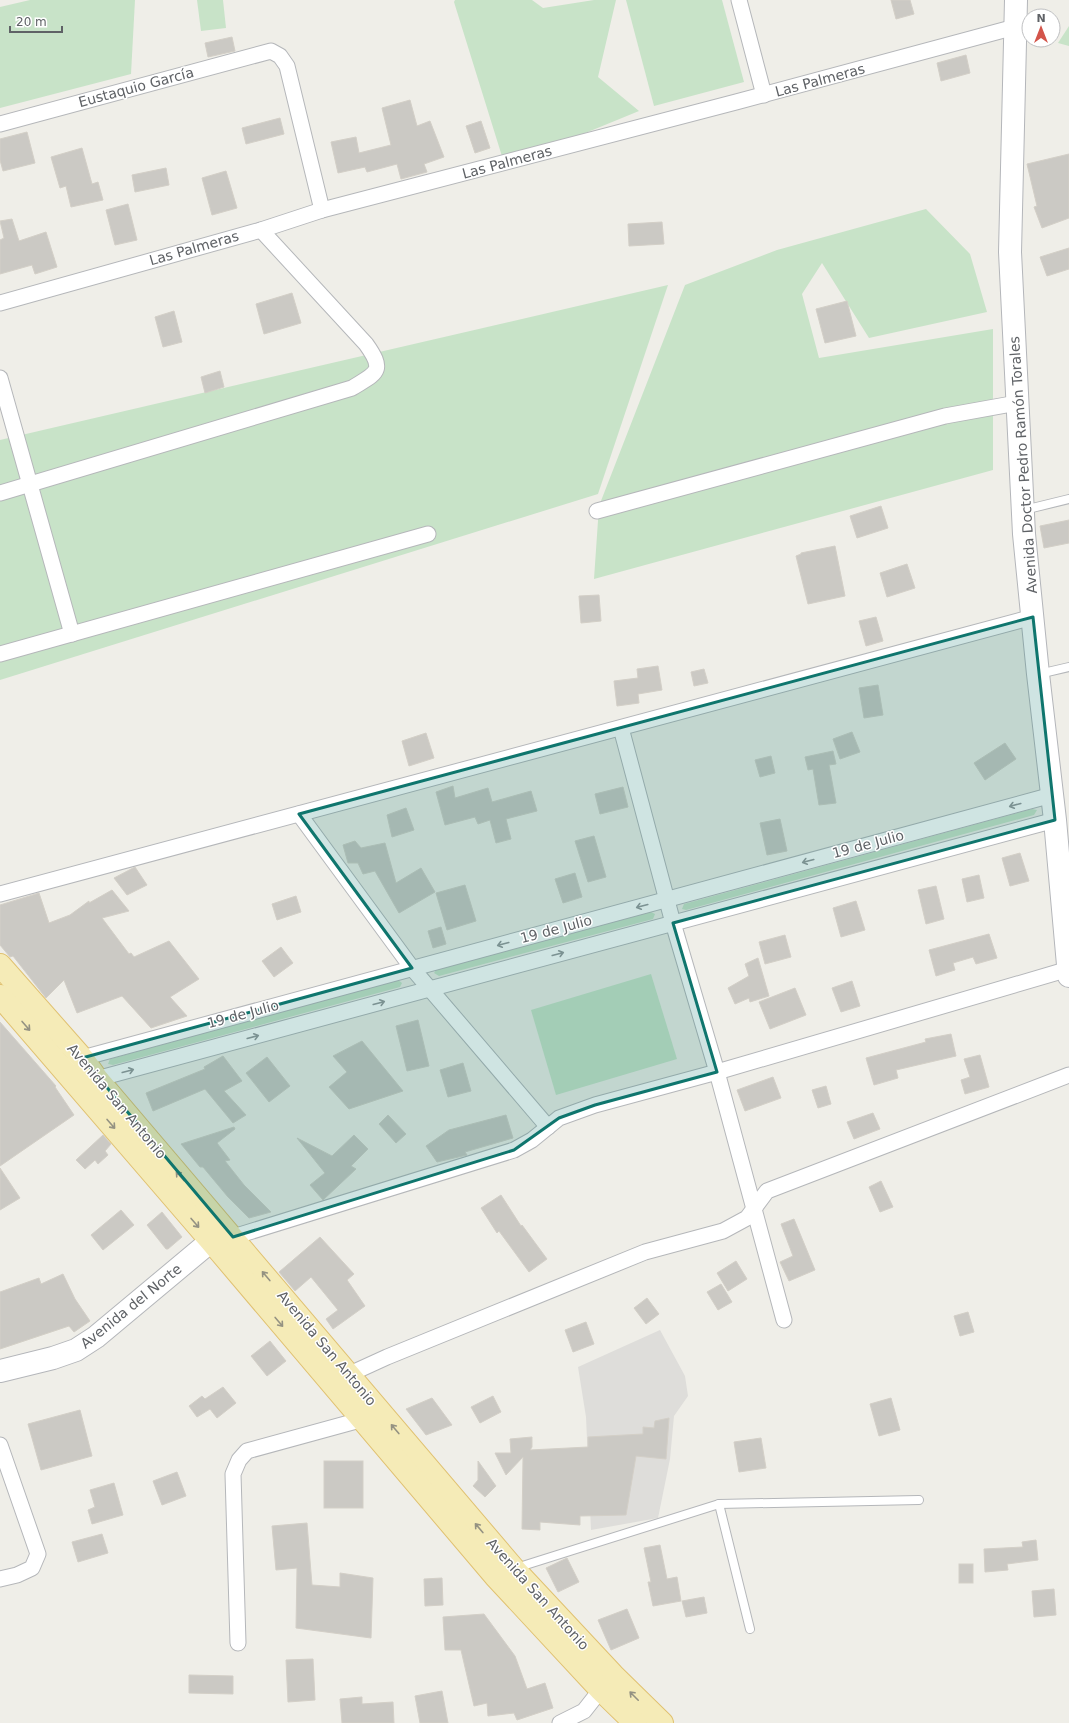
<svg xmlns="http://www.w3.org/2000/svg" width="1069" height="1723" font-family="'DejaVu Sans',sans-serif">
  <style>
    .industrial { fill: #deddda }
    .green { fill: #c8e3c8 }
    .building { fill: #cbc9c4; stroke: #d3cfc7 }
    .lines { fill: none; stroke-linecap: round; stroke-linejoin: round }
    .lane-casing { stroke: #b5b7ba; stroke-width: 10 }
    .street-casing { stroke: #b5b7ba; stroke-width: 17 }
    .secondary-casing { stroke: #b4b6ba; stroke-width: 24 }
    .primary-casing { stroke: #e0c170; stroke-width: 24 }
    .lane { stroke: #fff; stroke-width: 8 }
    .street { stroke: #fff; stroke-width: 15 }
    .secondary { stroke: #fff; stroke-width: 22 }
    .primary { stroke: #f5ebb7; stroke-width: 22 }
    .oneway { stroke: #97999c }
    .oneway2 { stroke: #949282 }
    .marked { fill: #0f766e; fill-opacity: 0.2; stroke: #0f766e; stroke-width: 3; stroke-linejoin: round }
    .labels { text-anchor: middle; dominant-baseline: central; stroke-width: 3; stroke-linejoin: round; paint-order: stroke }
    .street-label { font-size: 14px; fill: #5f6266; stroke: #fff }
  </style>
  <rect width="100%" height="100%" fill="#efeee8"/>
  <!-- industrial -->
  <polygon class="industrial" points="660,1330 685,1376 688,1396 674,1416 670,1459 658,1518 591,1530 586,1417 578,1367"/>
  <!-- green -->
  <g class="green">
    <polygon points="30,0 135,0 131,74 0,108 0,7"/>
    <polygon points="197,0 223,0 226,28 201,31"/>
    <polygon points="455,0 532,0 543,8 594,0 616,0 598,77 639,111 505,166 454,2"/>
    <polygon points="626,0 722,0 744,82 654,106"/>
    <polygon points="1069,26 1069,46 1058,43"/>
    <polygon points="926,209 970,254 987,312 869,338 822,263 802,294 819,358 993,329 993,470 594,579 599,506 685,285 777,250"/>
    <polygon points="668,285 598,494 0,680 0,440"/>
    <polygon points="1032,809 1037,810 1034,815 686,910 682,909 684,904"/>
    <polygon points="651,912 655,914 653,919 439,976 434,973 436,970"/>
    <polygon points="651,974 677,1059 556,1095 531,1010"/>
    <polygon points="398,980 402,983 400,987 113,1065 108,1064 110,1059"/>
  </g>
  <!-- building -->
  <g class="building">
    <polygon points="891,0 910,0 914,14 896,19"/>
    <polygon points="232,37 235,51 208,57 205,43"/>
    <polygon points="966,55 970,73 941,81 937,63"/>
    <polygon points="410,100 417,126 430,121 444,157 424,164 427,172 401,179 397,164 367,172 365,167 338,173 331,142 356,137 359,153 391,145 382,108"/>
    <polygon points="280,118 284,134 246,144 242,128"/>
    <polygon points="481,121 490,148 475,153 466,126"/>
    <polygon points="27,132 35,163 3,171 0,160 0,139"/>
    <polygon points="82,148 92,184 98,182 103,200 71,207 66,186 60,188 51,157"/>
    <polygon points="1069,154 1069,218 1042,228 1034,207 1037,206 1027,164"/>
    <polygon points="166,168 169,185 135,192 132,175"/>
    <polygon points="226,171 237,208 212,215 202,178"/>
    <polygon points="128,204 137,240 115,245 106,210"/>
    <polygon points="12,219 19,241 46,232 57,267 35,274 32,265 0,274 0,240 4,238 0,221"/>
    <polygon points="662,222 664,244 629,246 628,224"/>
    <polygon points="1069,248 1069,269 1047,276 1040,257"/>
    <polygon points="292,293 301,323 264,334 256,304"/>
    <polygon points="847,301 856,336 825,343 816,309"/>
    <polygon points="174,311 182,342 163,347 155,317"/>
    <polygon points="220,371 224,387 205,393 201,377"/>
    <polygon points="881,506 888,528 857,538 850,516"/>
    <polygon points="1069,520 1069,543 1044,548 1040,526"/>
    <polygon points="835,546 845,596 808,604 796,556 801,554 801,553"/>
    <polygon points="907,564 915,588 887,597 880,573"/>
    <polygon points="599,595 601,621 581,623 579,596"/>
    <polygon points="876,617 883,641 866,646 859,621"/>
    <polygon points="658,666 662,690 638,694 639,703 617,706 614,681 638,678 637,669"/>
    <polygon points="704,669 708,683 694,686 691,672"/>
    <polygon points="878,685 883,715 864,718 859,688"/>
    <polygon points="852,732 860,752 840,759 833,739"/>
    <polygon points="426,733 434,758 409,766 402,741"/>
    <polygon points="1005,743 1016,759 985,780 974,763"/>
    <polygon points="833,751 836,764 829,765 836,803 819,805 813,769 808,770 805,757"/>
    <polygon points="771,756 775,773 760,777 755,760"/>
    <polygon points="453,786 455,798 488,788 492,802 531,791 537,811 506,819 511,839 496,843 490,820 478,824 475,817 445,825 436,792"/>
    <polygon points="623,787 628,807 600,814 595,794"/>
    <polygon points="406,808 414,830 392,837 387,815"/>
    <polygon points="780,819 787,851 767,855 760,823"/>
    <polygon points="594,836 606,877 588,882 575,841"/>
    <polygon points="355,841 361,848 385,843 396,883 421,868 435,892 399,913 375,871 363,874 358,863 348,863 343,845"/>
    <polygon points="1020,853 1029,881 1010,886 1002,858"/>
    <polygon points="135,867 147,885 127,895 114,878"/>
    <polygon points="575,873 582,897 563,903 555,879"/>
    <polygon points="979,875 984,898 967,902 962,879"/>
    <polygon points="465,885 476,921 447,930 436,893"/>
    <polygon points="936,886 944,919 926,924 918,890"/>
    <polygon points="112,890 129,911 102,918 129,954 131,953 134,957 169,941 199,979 170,997 187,1016 151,1028 122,996 77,1013 64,980 46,998 13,956 10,957 0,945 0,905 39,893 49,923 70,915 89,901 89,903"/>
    <polygon points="296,896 301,912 277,920 272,904"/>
    <polygon points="856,901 865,930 841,937 833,908"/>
    <polygon points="441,927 446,944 433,948 428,931"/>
    <polygon points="989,934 997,958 976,964 973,957 953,963 955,970 936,976 929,950"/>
    <polygon points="785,935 791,957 765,964 759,942"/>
    <polygon points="281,947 293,963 274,977 262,961"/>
    <polygon points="758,958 769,996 750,1002 749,998 735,1004 728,988 749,976 745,964"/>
    <polygon points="852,981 860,1006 841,1012 832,988"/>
    <polygon points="795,988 806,1015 770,1029 759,1002"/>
    <polygon points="418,1020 429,1066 407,1071 396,1026"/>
    <polygon points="0,1022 56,1086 55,1087 74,1115 0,1166"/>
    <polygon points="951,1034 956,1056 896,1070 898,1078 874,1085 866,1058 926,1042 925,1039"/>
    <polygon points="362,1041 403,1091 349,1109 329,1087 347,1072 333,1056"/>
    <polygon points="980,1055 989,1087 965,1094 961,1080 970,1077 964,1059"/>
    <polygon points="223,1056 242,1081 224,1091 246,1115 233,1123 205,1089 153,1111 146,1093 205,1069 204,1067"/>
    <polygon points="267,1057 290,1086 269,1102 246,1073"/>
    <polygon points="463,1063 471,1091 448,1097 440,1070"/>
    <polygon points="773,1077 781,1098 745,1111 737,1090"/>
    <polygon points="826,1086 831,1104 818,1108 812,1090"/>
    <polygon points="873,1113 880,1129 854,1139 847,1122"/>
    <polygon points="388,1115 406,1134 396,1143 379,1124"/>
    <polygon points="506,1115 513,1138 465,1152 467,1155 437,1162 426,1146 449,1130"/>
    <polygon points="234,1127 235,1129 217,1143 230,1160 225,1161 244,1185 271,1212 249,1218 228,1197 203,1167 200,1167 181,1144"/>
    <polygon points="103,1135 111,1144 105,1151 108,1155 98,1164 95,1160 85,1169 76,1160"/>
    <polygon points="354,1135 368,1149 351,1166 356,1169 323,1200 310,1185 325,1173 297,1138 332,1156"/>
    <polygon points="0,1168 20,1198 0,1210"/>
    <polygon points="881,1181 893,1207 880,1212 869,1187"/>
    <polygon points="501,1195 521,1226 522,1225 547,1259 529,1272 499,1231 497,1233 481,1208"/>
    <polygon points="121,1210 134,1225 103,1250 91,1235"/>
    <polygon points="162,1212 182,1237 168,1249 166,1249 147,1225"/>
    <polygon points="794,1219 815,1270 789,1281 780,1262 793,1256 781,1224"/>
    <polygon points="320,1237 354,1274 347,1280 365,1306 333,1329 326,1319 338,1310 311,1277 295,1291 279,1272"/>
    <polygon points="736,1261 747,1279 728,1291 717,1273"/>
    <polygon points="63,1274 75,1299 90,1321 74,1332 69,1326 0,1349 0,1292 39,1278 41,1284"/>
    <polygon points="721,1284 732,1302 718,1310 707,1292"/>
    <polygon points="647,1298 659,1314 646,1324 634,1308"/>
    <polygon points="968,1312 974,1332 960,1336 954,1316"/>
    <polygon points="586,1322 594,1344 573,1352 565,1330"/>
    <polygon points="270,1341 286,1361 267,1376 251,1356"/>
    <polygon points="223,1387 236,1403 217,1418 210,1409 197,1417 189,1406 202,1396 205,1399"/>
    <polygon points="493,1396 501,1412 480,1423 471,1407"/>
    <polygon points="432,1398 452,1425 426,1435 406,1409"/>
    <polygon points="891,1398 900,1430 879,1436 870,1404"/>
    <polygon points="80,1410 92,1456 41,1470 28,1424"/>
    <polygon points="669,1418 666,1459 636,1456 626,1515 580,1516 580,1525 540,1522 540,1530 522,1529 523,1457 506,1475 495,1453 511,1453 510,1439 532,1437 532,1447 530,1450 588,1447 588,1437 643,1434 643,1427 654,1428 655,1421"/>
    <polygon points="761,1438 766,1468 739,1472 734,1442"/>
    <rect x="324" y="1461" width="39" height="47"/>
    <polygon points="478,1461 496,1486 485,1497 473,1486 478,1480"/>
    <polygon points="177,1472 186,1496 162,1505 153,1481"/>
    <polygon points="114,1483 123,1515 92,1524 88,1510 95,1507 90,1490"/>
    <polygon points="307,1523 312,1585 340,1587 340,1573 373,1578 371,1638 296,1628 297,1568 276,1570 272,1526"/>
    <polygon points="102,1534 108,1553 78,1562 72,1542"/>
    <polygon points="1036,1540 1038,1560 1007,1564 1008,1570 985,1572 984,1549 1023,1547 1022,1542"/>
    <polygon points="660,1545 667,1579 677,1577 681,1601 653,1606 648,1582 651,1582 644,1548"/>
    <polygon points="567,1558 579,1582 558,1592 546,1568"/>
    <rect x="959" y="1564" width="14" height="19"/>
    <polygon points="442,1578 443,1605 425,1606 424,1579"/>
    <polygon points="1054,1589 1056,1615 1034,1617 1032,1591"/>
    <polygon points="704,1597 707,1613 686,1617 682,1601"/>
    <polygon points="627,1609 639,1638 611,1650 598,1620"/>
    <polygon points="484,1614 515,1656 527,1689 545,1683 553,1708 517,1720 514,1713 488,1716 487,1703 474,1706 461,1650 445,1650 443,1617"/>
    <polygon points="313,1659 315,1700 288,1702 286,1660"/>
    <polygon points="189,1675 233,1676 233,1694 189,1693"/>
    <polygon points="442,1691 448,1723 420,1723 415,1696"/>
    <polygon points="362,1697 362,1704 393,1702 394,1723 342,1723 340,1699"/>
  </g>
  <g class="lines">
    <!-- lane casing -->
    <g class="lane-casing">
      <g id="lane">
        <polyline points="1024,510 1069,499"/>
        <polyline points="1039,674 1069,667"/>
        <polyline points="719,1504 750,1629"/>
        <polyline points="516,1568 719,1504 919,1500"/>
      </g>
    </g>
    <!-- street casing -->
    <g class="street-casing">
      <g id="street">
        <polyline points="739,0 764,95"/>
        <polyline points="0,124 271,51 280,56 287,66 322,210"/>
        <polyline points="0,303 261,230 322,210 736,102 1015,27"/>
        <polyline points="0,378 72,634"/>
        <path d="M0 493 352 388C376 373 386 372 366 344L261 230"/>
        <polyline points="597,511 945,416 1017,403"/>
        <polyline points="0,654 428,534"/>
        <polyline points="621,728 673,923 717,1072 784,1320"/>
        <polyline points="299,814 412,968 548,1127"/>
        <polyline points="0,894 1033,617"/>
        <polyline points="75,1060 1052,795"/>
        <polyline points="89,1081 1055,820"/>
        <polyline points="233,1237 514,1150 532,1140 559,1118 595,1105 717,1072 1069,969"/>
        <polyline points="341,1378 387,1357 645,1252 723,1231 747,1218 767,1191 1069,1075"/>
        <polyline points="0,1445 38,1554 32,1568 17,1575 0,1579"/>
        <polyline points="238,1643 233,1474 239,1460 247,1451 371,1417"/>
        <polyline points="560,1723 584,1711 606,1683"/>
      </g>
    </g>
    <!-- secondary casing -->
    <g class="secondary-casing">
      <g id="secondary">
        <polyline points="1016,0 1010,252 1024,534 1038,674 1055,820 1069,976"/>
        <polyline points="0,1371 53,1358 76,1350 96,1337 211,1241 229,1238"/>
      </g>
    </g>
    <!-- primary casing -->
    <g class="primary-casing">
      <g id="primary">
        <polyline points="0,965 82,1058 97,1079 514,1569 613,1675 662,1723"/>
        <polyline points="0,996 211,1241 495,1576 600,1689 635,1723"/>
      </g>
    </g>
    <!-- lane -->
    <use href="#lane" class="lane"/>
    <!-- street -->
    <use href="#street" class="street"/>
    <!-- secondary -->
    <use href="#secondary" class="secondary"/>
    <!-- primary -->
    <use href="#primary" class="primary"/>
  </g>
  <!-- one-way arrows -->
  <defs><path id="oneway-shaft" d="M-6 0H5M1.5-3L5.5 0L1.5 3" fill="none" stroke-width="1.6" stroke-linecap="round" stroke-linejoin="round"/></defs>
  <g class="oneway">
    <use href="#oneway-shaft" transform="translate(1015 805) rotate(165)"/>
    <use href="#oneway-shaft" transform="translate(808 861) rotate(165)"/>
    <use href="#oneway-shaft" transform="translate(642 906) rotate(165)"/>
    <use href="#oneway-shaft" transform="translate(503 944) rotate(165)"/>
    <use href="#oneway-shaft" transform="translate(558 954) rotate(-15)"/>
    <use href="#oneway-shaft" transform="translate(379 1003) rotate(-15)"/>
    <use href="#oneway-shaft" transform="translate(253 1037) rotate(-15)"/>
    <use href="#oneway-shaft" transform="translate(128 1071) rotate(-15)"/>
  </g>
  <g class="oneway2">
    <use href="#oneway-shaft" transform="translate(26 1026) rotate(49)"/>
    <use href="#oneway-shaft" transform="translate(111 1124) rotate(49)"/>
    <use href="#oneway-shaft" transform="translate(180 1176) rotate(-131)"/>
    <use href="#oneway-shaft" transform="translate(195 1223) rotate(49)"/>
    <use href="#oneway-shaft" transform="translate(266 1276) rotate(-130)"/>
    <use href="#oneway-shaft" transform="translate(279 1322) rotate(50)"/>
    <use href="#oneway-shaft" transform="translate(395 1429) rotate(-130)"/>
    <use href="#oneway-shaft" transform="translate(479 1528) rotate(-130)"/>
    <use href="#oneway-shaft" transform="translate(634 1696) rotate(-135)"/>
  </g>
  <!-- marked area -->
  <path class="marked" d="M1033 617 1055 820 673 923 717 1072 595 1105 559 1118 514 1150 233 1237 82 1058 412 968 299 814Z"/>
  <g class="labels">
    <!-- street labels -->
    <g class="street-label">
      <text transform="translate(820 80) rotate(-15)">Las Palmeras</text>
      <text transform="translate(136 87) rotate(-15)">Eustaquio García</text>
      <text transform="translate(507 162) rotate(-15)">Las Palmeras</text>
      <text transform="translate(194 248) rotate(-16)">Las Palmeras</text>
      <text transform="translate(1023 465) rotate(-94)">Avenida Doctor Pedro Ramón Torales</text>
      <text transform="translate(868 844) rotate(-15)">19 de Julio</text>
      <text transform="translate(556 929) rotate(-15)">19 de Julio</text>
      <text transform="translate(243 1014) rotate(-15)">19 de Julio</text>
      <text transform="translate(117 1101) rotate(50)">Avenida San Antonio</text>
      <text transform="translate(131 1306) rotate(-39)">Avenida del Norte</text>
      <text transform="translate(327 1348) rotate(50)">Avenida San Antonio</text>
      <text transform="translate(538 1594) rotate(48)">Avenida San Antonio</text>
    </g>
  </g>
  <!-- north arrow -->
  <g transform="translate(1041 28)"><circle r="19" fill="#ffffff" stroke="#bfc0c2"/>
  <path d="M0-3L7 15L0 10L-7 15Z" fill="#d3544a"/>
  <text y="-6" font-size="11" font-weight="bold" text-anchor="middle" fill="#5f6266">N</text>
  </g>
  <!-- scale -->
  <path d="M10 26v6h52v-6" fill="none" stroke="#5f6266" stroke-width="2"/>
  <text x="16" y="26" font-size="12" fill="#5f6266" stroke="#ffffff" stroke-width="3" paint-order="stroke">20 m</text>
</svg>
